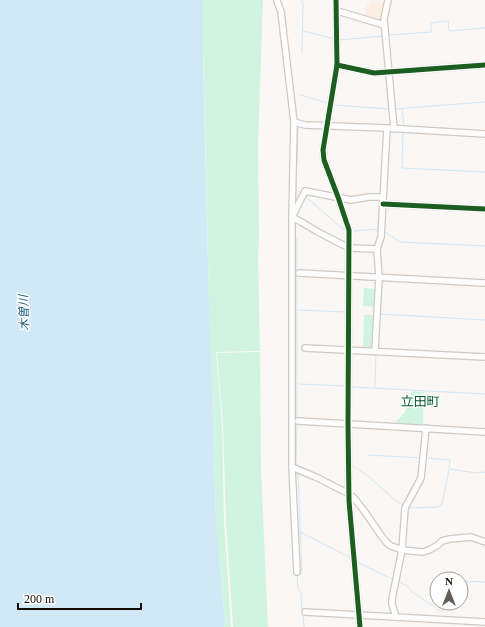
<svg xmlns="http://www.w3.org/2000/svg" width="485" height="627" font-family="'Times New Roman','Noto Sans JP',serif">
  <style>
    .built { fill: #fbefe3 }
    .green { fill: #d1f4e0 }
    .water { fill: #d1e8f6 }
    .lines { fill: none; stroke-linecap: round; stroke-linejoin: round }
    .stream { stroke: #d1e8f6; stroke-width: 1 }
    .minor-casing { stroke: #cfc9c4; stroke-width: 8 }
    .minor { stroke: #fefefe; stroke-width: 5.5 }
    .cycleway-casing { stroke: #fff; stroke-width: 8 }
    .cycleway { stroke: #1b5e20; stroke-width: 5 }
    .labels { text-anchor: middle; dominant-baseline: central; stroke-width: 3; stroke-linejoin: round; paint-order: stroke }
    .water-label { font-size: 12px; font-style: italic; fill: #1b5e82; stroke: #fff }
    .quarter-label { font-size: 13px; fill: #005931; stroke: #fff }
  </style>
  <rect width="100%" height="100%" fill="#faf7f5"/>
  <!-- built -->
  <polygon class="built" points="370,0 386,3 382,22 364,17 367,5 369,5"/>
  <!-- green -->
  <g class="green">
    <polygon points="202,0 263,0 258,144 259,237 258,257 260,351 216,352 222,423 224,522 231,627 224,627 225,622 216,522 211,353 210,344"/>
    <polygon points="364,288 377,289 376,307 363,306"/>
    <polygon points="364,315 374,315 373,347 363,347"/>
    <polygon points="260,352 261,468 268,627 233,627 226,522 223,425 217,353"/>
    <polygon points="412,391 424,392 423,426 395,425 396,422 405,412"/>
  </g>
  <!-- water -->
  <polygon class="water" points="0,0 203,0 203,62 210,344 211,353 216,522 225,622 224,627 0,627"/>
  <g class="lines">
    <!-- stream -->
    <g class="stream">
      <polyline points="339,5 339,0"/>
      <polyline points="303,31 335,39"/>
      <polyline points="389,35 431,32 431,23 448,21 449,31 485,28"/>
      <polyline points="339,40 383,36"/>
      <polyline points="302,52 303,2 302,2 302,0"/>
      <polyline points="300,95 328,103"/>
      <polyline points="334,105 389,109"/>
      <polyline points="394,109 485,102"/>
      <polyline points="402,109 404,126"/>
      <polyline points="403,133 402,168 485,172"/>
      <polyline points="296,170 297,165 298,126"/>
      <polyline points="295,183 296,190 301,193"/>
      <polyline points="306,197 344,230 347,231"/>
      <polyline points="344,207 350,223 351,227"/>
      <polyline points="354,231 379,229"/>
      <polyline points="384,231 400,242 485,246"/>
      <polyline points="297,238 297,271"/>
      <polyline points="297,310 346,312"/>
      <polyline points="380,314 485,320"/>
      <polyline points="299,384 346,386"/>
      <polyline points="353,387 485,394"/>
      <polyline points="375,387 376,354"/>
      <polyline points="297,419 297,274"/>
      <polyline points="368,455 421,458"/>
      <polyline points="426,458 450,460 449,468"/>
      <polyline points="296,465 297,422"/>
      <polyline points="353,466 368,476 395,500 403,505"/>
      <polyline points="298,472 302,571 297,577 298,588 301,593 302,611"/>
      <polyline points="409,508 437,507 442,505 449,469 477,473 485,472"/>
      <polyline points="300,532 351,558"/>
      <polyline points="357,562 394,580"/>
      <polyline points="398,581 409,587"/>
      <polyline points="461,581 485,582"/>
      <polyline points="410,589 412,592 435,607"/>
      <polyline points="437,609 442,612 447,603"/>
      <polyline points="303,614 304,627"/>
    </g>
    <!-- minor casing -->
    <g class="minor-casing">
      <g id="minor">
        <polyline points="336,0 337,65 323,150 324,160 338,197 349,230 348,424 349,501 360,627"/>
        <polyline points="388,0 384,19 394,129"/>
        <polyline points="277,1 281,12 294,122 292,217 292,467 294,510 297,572"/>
        <polyline points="336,12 341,12 384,25"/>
        <polyline points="337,65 374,73 485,65"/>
        <polyline points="294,122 305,125 387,128 485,134"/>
        <polyline points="383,204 485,209"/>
        <polyline points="377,249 349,248 318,232 303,223 292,217 305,191 351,200 369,197 383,197"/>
        <polyline points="299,273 485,283"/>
        <polyline points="305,348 485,357"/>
        <polyline points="375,351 379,277 377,249 381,237 387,128"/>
        <polyline points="298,421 485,432"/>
        <polyline points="292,467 318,478 349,494 354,498 365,512 380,534 387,543 391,546 402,550 423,552 429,550 438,545 442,541 450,539 471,537 485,542"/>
        <polyline points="305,612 485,622"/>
        <polyline points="396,617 392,604 392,599 402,550 405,508 421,478 426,428"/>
      </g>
    </g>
    <!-- minor -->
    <use href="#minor" class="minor"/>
    <!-- cycleway casing -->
    <g class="cycleway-casing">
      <g id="cycleway">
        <polyline points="336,0 337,65 323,150 324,160 338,197 349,230 348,424 349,501 360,627"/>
        <polyline points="337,65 374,73 485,65"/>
        <polyline points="383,204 485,209"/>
      </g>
    </g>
    <!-- cycleway -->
    <use href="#cycleway" class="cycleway"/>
  </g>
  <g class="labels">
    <!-- water labels -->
    <g class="water-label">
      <text transform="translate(24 313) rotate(-92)">木曽川</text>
    </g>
    <!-- quarter labels -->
    <g class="quarter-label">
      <text x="420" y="401">立田町</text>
    </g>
  </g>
  <!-- north arrow -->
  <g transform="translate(449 591)"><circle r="19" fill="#ffffff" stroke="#a19e9b"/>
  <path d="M0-3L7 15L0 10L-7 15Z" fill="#655e58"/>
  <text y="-6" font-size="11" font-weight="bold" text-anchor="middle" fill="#150c04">N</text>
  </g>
  <!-- scale -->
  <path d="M18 603v6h123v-6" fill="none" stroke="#150c04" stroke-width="2"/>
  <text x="24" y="603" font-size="12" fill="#150c04" stroke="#ffffff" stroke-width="3" paint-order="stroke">200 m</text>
</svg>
